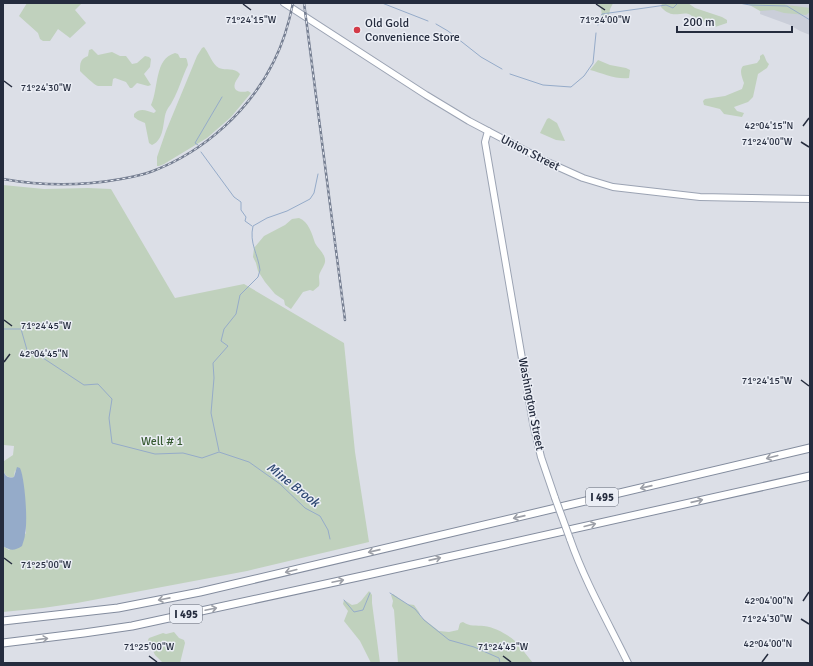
<svg xmlns="http://www.w3.org/2000/svg" width="813" height="666" font-family="Signika,sans-serif">
  <style>
    .built { fill: #caced9 }
    .green { fill: #c0d1bd }
    .water { fill: #95abc9 }
    .lines { fill: none; stroke-linecap: round; stroke-linejoin: round }
    .stream { stroke: #95abc9; stroke-width: 1 }
    .major-casing { stroke: #9ba3b3; stroke-width: 8 }
    .highway-casing { stroke: #838c9e; stroke-width: 9 }
    .major { stroke: #fff; stroke-width: 6 }
    .highway { stroke: #fff; stroke-width: 7 }
    .rail-casing { stroke: #757e91; stroke-width: 2.5 }
    .rail { stroke: #ebeef5; stroke-width: 1; stroke-dasharray: 3; stroke-linecap: butt }
    .major-bridge-casing { stroke: #9ba3b3; stroke-width: 8; stroke-linecap: butt }
    .major-bridge { stroke: #fff; stroke-width: 6 }
    .oneway { stroke: #9da0a8 }
    .ticks { fill: none; stroke: #252c3e; stroke-width: 1.5 }
    .poi-dot { fill: #d33a47; stroke: #ebeef5; stroke-width: 1.5 }
    .labels { text-anchor: middle; dominant-baseline: central; stroke-width: 3; stroke-linejoin: round; paint-order: stroke }
    .shield { fill: #ebeef5; stroke: #606675; stroke-width: 1 }
    .shield-label { font-size: 11px; font-weight: bold; fill: #252c3e }
    .poi-label { font-size: 12px; fill: #252c3e; stroke: #ebeef5; text-anchor: start }
    .street-label { font-size: 12px; fill: #252c3e; stroke: #ebeef5 }
    .park-label { font-size: 12px; fill: #375a32; stroke: #ebeef5 }
    .water-label { font-size: 13px; font-style: italic; fill: #2e4873; stroke: #ebeef5 }
    .ticks-label { font-size: 10px; text-anchor: middle; fill: #252c3e; stroke: #ebeef5; stroke-width: 3; stroke-linejoin: round; paint-order: stroke }
  </style>
  <rect width="100%" height="100%" fill="#dcdfe7"/>
  <!-- built -->
  <polygon class="built" points="761,3 810,3 810,35 800,31 790,25 760,14"/>
  <!-- green -->
  <g class="green">
    <polygon points="27,3 82,3 75,10 86,23 70,38 58,29 50,41 43,41 40,39 38,33 19,16"/>
    <path d="M597 3H613C613 4 610 8 610 10 608 17 611 22 602 24L600 21C602 13 603 9 597 3Z"/>
    <path d="M662 3H688L695 8 722 17 727 20V23L715 27 692 16C685 10 677 17 669 13 666 12 663 9 661 7Z"/>
    <polygon points="746,3 781,3 787,5 810,8 810,12 806,15 784,13 774,10 760,11"/>
    <path d="M204 47C209 53 212 64 219 68 226 71 234 67 240 74 239 77 236 80 235 83 232 92 242 93 248 91L251 93 231 117 207 138 164 164 159 166H157V157L166 131 197 56 202 48Z"/>
    <path d="M92 49 98 55 112 52 120 56H126L132 64 137 63 145 56 149 57 151 59 150 67 144 74 151 85 148 86 137 83 132 88H130L126 82 115 78 113 79 112 86C109 86 100 86 98 86 94 85 83 74 80 71 80 63 80 59 88 56L89 50Z"/>
    <path d="M175 53 178 54 180 58H186L187 60 188 65C182 77 179 90 172 102 171 105 168 107 167 110 162 119 166 139 152 145L149 143 145 123 138 120 134 117V114C141 107 146 111 154 113L156 111 151 105C159 88 154 59 175 53Z"/>
    <path d="M763 54C766 57 765 61 769 64L767 68 758 74 753 97 748 102 734 107 737 111 744 113 742 117 724 114 720 109 704 105 703 101 705 99 725 96 742 89 744 83C742 77 739 71 743 66L757 63 760 59V56Z"/>
    <path d="M598 60 610 65 626 68 630 70 629 78C617 80 602 73 590 70Z"/>
    <polygon points="549,118 557,123 565,141 556,140 540,133 547,119"/>
    <path d="M3 185 44 189 88 188 111 189 175 298 244 284 344 343 355 452 369 542 247 571 77 603 43 608 3 612V546L9 550 26 533 24 490 15 470 14 477C3 479 3 470 4 461L13 455 14 446 4 445 3 439Z"/>
    <path d="M299 218C309 222 312 234 315 243 318 249 326 254 325 262 324 267 319 272 319 277 319 280 320 283 319 286L313 291 310 290 303 292 291 309 285 305 284 300 275 294 265 282 258 271 256 263 253 257 254 248 264 236 285 225 292 219Z"/>
    <polygon points="369,591 372,595 372,603 380,663 371,663 360,641 344,621 348,611 343,604 344,600 352,605 357,604 361,601"/>
    <path d="M393 594 407 604 414 605 419 612 421 617 439 631 449 632 458 630C460 626 458 623 463 622 470 627 476 625 484 626 494 627 507 634 515 641V644L521 648 533 663H398L394 610 392 606 393 601 391 595Z"/>
    <polygon points="174,632 179,638 184,640 185,643 180,663 163,663 155,655 148,640 149,638 163,633 166,634"/>
  </g>
  <!-- water -->
  <path class="water" d="M17 467 20 468C25 479 28 522 25 534 25 538 23 542 22 546 14 551 11 551 3 546V468C4 475 7 479 14 477Z"/>
  <g class="lines">
    <!-- stream -->
    <g class="stream">
      <polyline points="374,3 375,3"/>
      <polyline points="382,3 428,21"/>
      <polyline points="739,3 750,5 787,6 810,20"/>
      <polyline points="436,24 448,31 481,57 502,69"/>
      <polyline points="598,25 602,14 666,5 673,8 678,3"/>
      <polyline points="510,74 543,85 571,87 584,76 593,63 596,33"/>
      <polyline points="198,145 195,143 222,97"/>
      <polyline points="201,152 234,197 241,202 241,210 246,217 245,221 252,226"/>
      <polyline points="3,329 21,329 27,350 40,356 84,385 98,384 112,399 109,418 112,443 155,454 183,453 202,458 219,452 249,462 280,484 305,508 320,516 328,530 330,539"/>
      <path d="M219 451 211 413 214 378 213 363 228 346 221 341 224 329 236 314 240 295 258 277 260 270C258 254 249 243 253 226L267 218 287 211 310 199 314 193 318 174"/>
      <polyline points="390,593 415,609 424,620 449,640 474,647 499,658 500,663"/>
      <polyline points="344,600 354,612 363,610 370,593"/>
    </g>
    <!-- major casing -->
    <g class="major-casing">
      <g id="major">
        <polyline points="284,3 426,95 469,121 545,161 583,178 613,187 700,197 810,199"/>
        <polyline points="488,131 485,142 533,423 541,457 555,498"/>
        <path d="M570 539C585 582 608 622 628 663"/>
      </g>
    </g>
    <!-- highway casing -->
    <g class="highway-casing">
      <g id="highway">
        <polyline points="3,621 118,608 200,592 810,448"/>
        <polyline points="3,643 84,633 132,626 367,575 810,476"/>
      </g>
    </g>
    <!-- major -->
    <use href="#major" class="major"/>
    <!-- highway -->
    <use href="#highway" class="highway"/>
    <!-- rail casing -->
    <g class="rail-casing">
      <g id="rail">
        <polyline points="304,3 345,320"/>
        <path d="M3 179C42 186 82 186 121 179 132 177 143 175 153 171 205 151 250 110 274 61 283 43 289 23 293 3"/>
      </g>
    </g>
    <!-- rail -->
    <use href="#rail" class="rail"/>
    <!-- major-bridge casing -->
    <g class="major-bridge-casing">
      <polyline id="major-bridge" points="555,498 570,539"/>
    </g>
    <!-- major-bridge -->
    <use href="#major-bridge" class="major-bridge"/>
  </g>
  <!-- one-way arrows -->
  <defs><path id="oneway-shaft" d="M-6 0H5M1.5-3L5.5 0L1.5 3" fill="none" stroke-width="1.6" stroke-linecap="round" stroke-linejoin="round"/></defs>
  <g class="oneway">
    <use href="#oneway-shaft" transform="translate(772 457) rotate(165)"/>
    <use href="#oneway-shaft" transform="translate(646 487) rotate(167)"/>
    <use href="#oneway-shaft" transform="translate(697 501) rotate(-13)"/>
    <use href="#oneway-shaft" transform="translate(519 517) rotate(167)"/>
    <use href="#oneway-shaft" transform="translate(590 525) rotate(-14)"/>
    <use href="#oneway-shaft" transform="translate(374 551) rotate(167)"/>
    <use href="#oneway-shaft" transform="translate(435 559) rotate(-13)"/>
    <use href="#oneway-shaft" transform="translate(291 571) rotate(166)"/>
    <use href="#oneway-shaft" transform="translate(338 581) rotate(-12)"/>
    <use href="#oneway-shaft" transform="translate(164 599) rotate(169)"/>
    <use href="#oneway-shaft" transform="translate(211 609) rotate(-12)"/>
    <use href="#oneway-shaft" transform="translate(42 639) rotate(-7)"/>
  </g>
  <!-- ticks -->
  <path class="ticks" d="M243 4 251 10M596 4 605 10M4 81 12 87M803 126 809 118M801 142 809 147M4 320 12 326M4 362 10 354M801 380 809 386M4 558 12 564M803 601 809 592M801 619 809 624M149 656 157 662M503 656 511 662M762 662 768 654"/>
  <!-- markers -->
  <circle class="poi-dot" cx="357" cy="30" r="4"/>
  <g class="labels">
    <!-- shield labels -->
    <g class="shield">
      <rect x="586" y="488" width="32" height="18" rx="3"/>
      <rect x="170" y="605" width="32" height="18" rx="3"/>
    </g>
    <g class="shield-label">
      <text x="602" y="497">I 495</text>
      <text x="186" y="614">I 495</text>
    </g>
    <!-- poi labels -->
    <g class="poi-label">
      <text x="365" y="23">Old Gold<tspan x="365" dy="14">Convenience Store</tspan></text>
    </g>
    <!-- street labels -->
    <g class="street-label">
      <text transform="translate(530 153) rotate(27)">Union Street</text>
      <text transform="translate(531 404) rotate(79)">Washington Street</text>
    </g>
    <!-- park labels -->
    <g class="park-label">
      <text x="162" y="441">Well # 1</text>
    </g>
    <!-- water labels -->
    <g class="water-label">
      <text transform="translate(293 485) rotate(38)">Mine Brook</text>
    </g>
  </g>
  <g class="ticks-label">
    <text x="251" y="23">71°24'15"W</text>
    <text x="605" y="23">71°24'00"W</text>
    <text x="46" y="91">71°24'30"W</text>
    <text x="769" y="129">42°04'15"N</text>
    <text x="767" y="145">71°24'00"W</text>
    <text x="46" y="329">71°24'45"W</text>
    <text x="44" y="357">42°04'45"N</text>
    <text x="767" y="384">71°24'15"W</text>
    <text x="46" y="568">71°25'00"W</text>
    <text x="769" y="604">42°04'00"N</text>
    <text x="767" y="622">71°24'30"W</text>
    <text x="768" y="647">42°04'00"N</text>
    <text x="149" y="650">71°25'00"W</text>
    <text x="503" y="650">71°24'45"W</text>
  </g>
  <!-- border -->
  <rect width="813" height="666" fill="none" stroke="#252c3e" stroke-width="8"/>
  <!-- scale -->
  <path d="M677 26v6h115v-6" fill="none" stroke="#252c3e" stroke-width="2"/>
  <text x="683" y="26" font-size="12" fill="#252c3e" stroke="#ebeef5" stroke-width="3" paint-order="stroke">200 m</text>
</svg>
